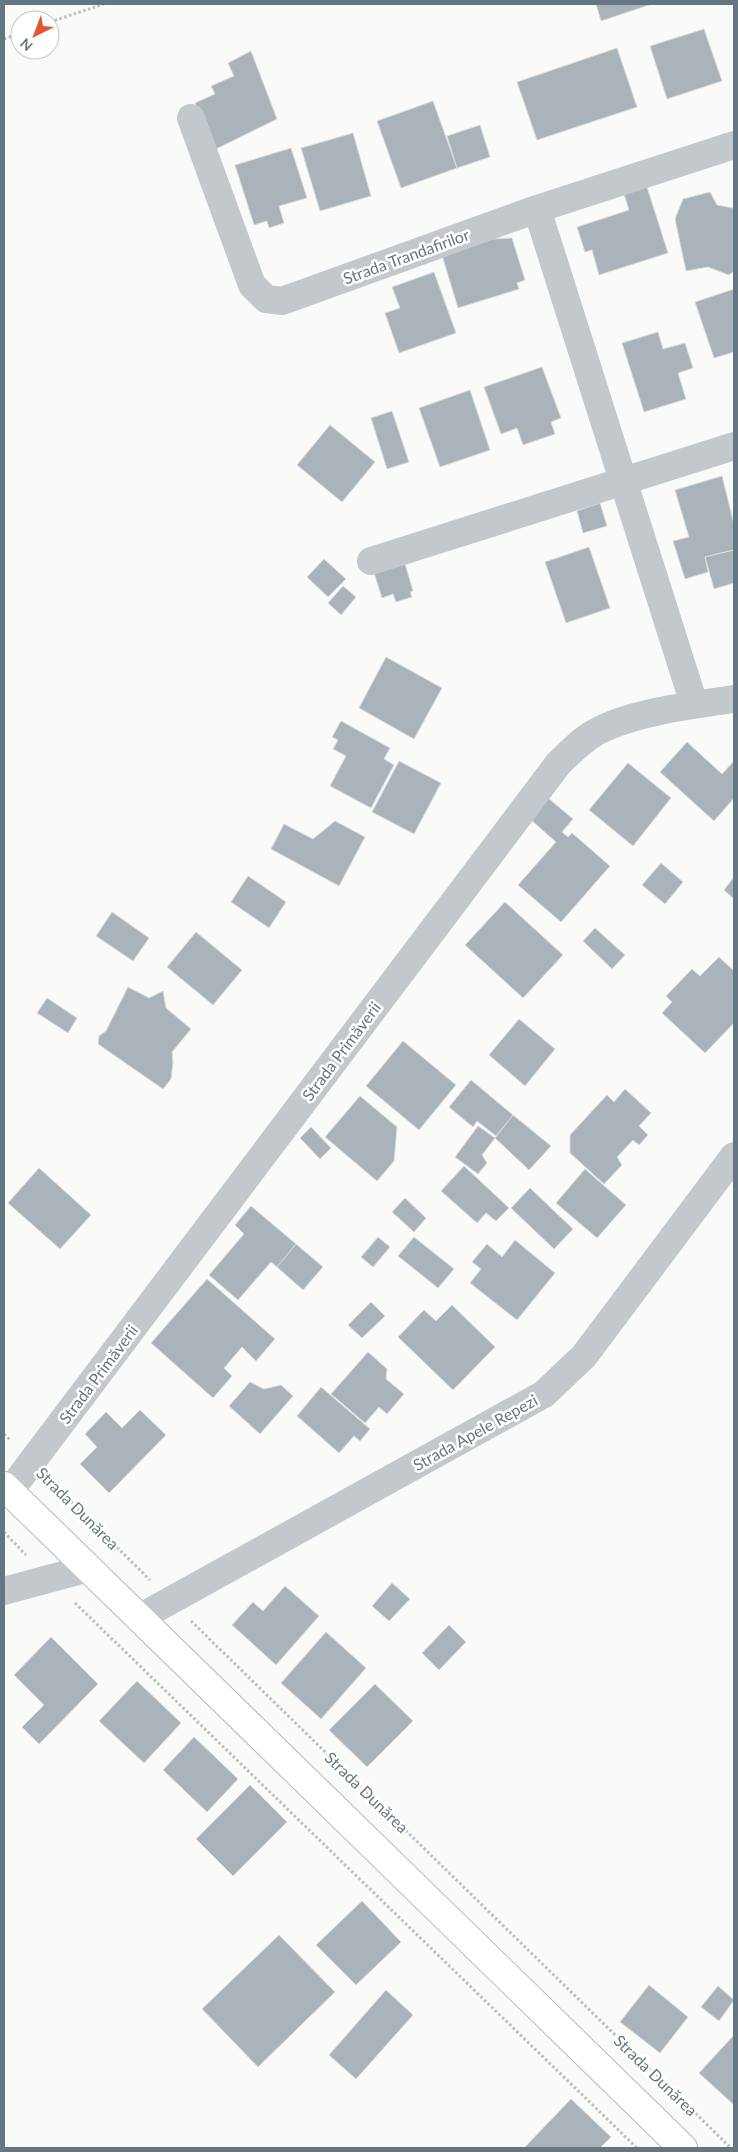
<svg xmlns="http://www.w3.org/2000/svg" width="738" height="2152" font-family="Lato,sans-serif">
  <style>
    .building { fill: #aab3b9; stroke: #dcdcda }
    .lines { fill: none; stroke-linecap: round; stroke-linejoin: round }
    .secondary-casing { stroke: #b3babf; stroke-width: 30 }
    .path { stroke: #bbbfc2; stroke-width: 3; stroke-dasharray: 2.5 2.5; stroke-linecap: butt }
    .street { stroke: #c3c8cc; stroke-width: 28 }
    .secondary { stroke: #fff; stroke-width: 28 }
    .labels { text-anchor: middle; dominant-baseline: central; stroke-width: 5; stroke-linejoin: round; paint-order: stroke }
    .street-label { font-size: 16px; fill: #657683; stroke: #fff }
  </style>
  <rect width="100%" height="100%" fill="#fafaf8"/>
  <!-- building -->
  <g class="building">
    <polygon points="596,4 652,4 601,21"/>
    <polygon points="704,29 722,81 667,99 650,46"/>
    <polygon points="617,48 637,107 537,140 517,82"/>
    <polygon points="251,51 277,119 216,149 195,103 215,94 211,86 234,76 228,63"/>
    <polygon points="433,101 457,168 401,188 377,121"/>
    <polygon points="480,125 490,157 457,168 447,136"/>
    <polygon points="353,133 371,196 320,211 301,148"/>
    <polygon points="291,148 307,198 279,206 284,223 269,228 267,221 254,225 235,165"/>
    <polygon points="647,187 668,253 599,275 592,250 585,252 577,227 629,210 624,194"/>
    <polygon points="710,192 717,205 733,208 734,213 734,271 729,275 708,267 686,271 675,219 683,199"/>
    <polygon points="512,238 525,280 517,283 519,289 458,308 441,252 492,239"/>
    <polygon points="434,272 456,333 399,353 385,313 400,308 392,287"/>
    <polygon points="734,289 734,352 714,358 695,302"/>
    <polygon points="658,332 663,349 685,343 693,368 678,373 686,399 644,412 622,343"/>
    <polygon points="542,367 561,418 551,422 555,434 523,445 517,428 501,434 484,387"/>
    <polygon points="470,390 490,450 440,467 419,408"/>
    <polygon points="392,411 409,462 387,469 371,418"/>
    <polygon points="330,425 375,462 342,502 297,465"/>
    <polygon points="722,476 734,524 734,550 705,557 708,572 685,579 673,541 689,537 675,490"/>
    <polygon points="600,503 607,526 583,533 577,511"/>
    <polygon points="589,547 610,608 566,623 545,562"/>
    <polygon points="734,550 734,583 714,589 705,557"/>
    <polygon points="402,554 413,591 410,592 412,597 396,602 393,594 382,598 371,563"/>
    <polygon points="324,559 346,579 328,597 307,577"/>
    <polygon points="343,586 356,597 341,615 328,603"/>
    <polygon points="386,657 442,688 414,739 359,708"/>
    <polygon points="341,721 390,748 384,759 394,765 371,808 330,786 346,756 333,749 338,740 332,737"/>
    <polygon points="687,742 722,774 734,761 734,798 714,821 660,772"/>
    <polygon points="399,761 441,783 414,834 372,812"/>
    <polygon points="628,763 671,798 633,846 589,810"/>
    <polygon points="548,798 573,819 562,832 568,837 572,833 610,866 561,922 518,885 556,842 530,819"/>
    <polygon points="335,821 365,837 339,886 271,849 284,824 313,839"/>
    <polygon points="661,863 683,882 665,904 642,885"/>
    <polygon points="248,876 286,902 269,928 231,902"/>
    <polygon points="734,877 734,899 724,890"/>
    <polygon points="505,902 563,955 523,998 465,945"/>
    <polygon points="112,912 149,938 133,961 96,936"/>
    <polygon points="595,928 625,955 612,969 583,941"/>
    <polygon points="196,932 242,970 213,1005 167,967"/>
    <polygon points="719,957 734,971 734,1023 705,1053 662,1013 672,1002 666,996 692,969 700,976"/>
    <polygon points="128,987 149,998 163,991 166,1008 191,1029 172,1052 173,1062 171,1079 163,1089 98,1044 99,1036 106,1031"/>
    <polygon points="47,998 77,1018 68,1033 37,1013"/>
    <polygon points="519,1019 555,1049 525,1086 489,1055"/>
    <polygon points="403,1041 456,1085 419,1130 366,1086"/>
    <polygon points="471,1080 513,1115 496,1136 477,1121 473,1127 449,1107"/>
    <polygon points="625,1089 651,1113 639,1126 648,1135 639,1145 633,1140 617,1157 622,1165 604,1184 570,1153 570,1135 607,1095 614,1102"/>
    <polygon points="360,1096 397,1127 394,1161 377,1181 325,1137"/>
    <polygon points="513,1115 551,1146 529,1170 495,1138"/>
    <polygon points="478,1126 495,1138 482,1155 487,1163 478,1174 455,1157"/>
    <polygon points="311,1127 331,1148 320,1159 300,1138"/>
    <polygon points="464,1166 509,1208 496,1221 486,1213 477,1223 441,1191"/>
    <polygon points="39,1168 91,1215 60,1249 8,1203"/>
    <polygon points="585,1169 626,1205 597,1238 556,1203"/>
    <polygon points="530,1188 573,1229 554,1249 511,1208"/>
    <polygon points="405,1198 426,1218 414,1232 392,1212"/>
    <polygon points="251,1206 296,1244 277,1267 271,1262 238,1300 209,1275 244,1234 235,1225"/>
    <polygon points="378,1237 390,1247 373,1267 361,1257"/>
    <polygon points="414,1237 454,1269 438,1288 398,1256"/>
    <polygon points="515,1240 555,1273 517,1320 470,1283 481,1269 472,1262 487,1244 502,1257"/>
    <polygon points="296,1244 323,1267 303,1290 277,1267"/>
    <polygon points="207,1279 275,1339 256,1361 242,1347 224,1368 232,1376 213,1398 151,1343"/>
    <polygon points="371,1302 385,1316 362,1338 348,1325"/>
    <polygon points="452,1305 495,1347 453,1390 398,1337 424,1310 436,1321"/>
    <polygon points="368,1352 387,1369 386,1379 404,1394 387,1414 379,1407 365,1423 331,1394"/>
    <polygon points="250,1382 264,1389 281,1385 293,1396 260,1434 229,1406"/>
    <polygon points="321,1387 370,1429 360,1441 354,1436 339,1453 297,1416"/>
    <polygon points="140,1410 166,1435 109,1493 80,1464 97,1447 85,1434 106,1412 122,1428"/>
    <polygon points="392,1583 410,1599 389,1621 372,1606"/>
    <polygon points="285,1586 319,1616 276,1665 232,1625 253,1602 263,1611"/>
    <polygon points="449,1625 466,1642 439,1670 422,1653"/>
    <polygon points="326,1632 366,1668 321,1719 281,1683"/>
    <polygon points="51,1637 98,1684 39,1744 22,1727 44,1705 14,1675"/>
    <polygon points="137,1681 181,1723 144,1763 99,1721"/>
    <polygon points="375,1684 413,1721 367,1767 329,1730"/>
    <polygon points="194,1737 238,1779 207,1812 163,1770"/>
    <polygon points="250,1785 287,1822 233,1876 196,1839"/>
    <polygon points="362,1901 401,1942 356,1985 316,1945"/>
    <polygon points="279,1935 335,1992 258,2067 202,2009"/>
    <polygon points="649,1985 688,2017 660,2053 620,2022"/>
    <polygon points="718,1986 734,2000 719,2021 701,2007"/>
    <polygon points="386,1990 413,2015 356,2079 329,2055"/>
    <polygon points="734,2035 734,2105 699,2073"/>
    <polygon points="571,2099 611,2137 600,2148 524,2148"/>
  </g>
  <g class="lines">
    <!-- secondary casing -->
    <g class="secondary-casing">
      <polyline id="secondary" points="4,1486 683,2148"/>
    </g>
    <!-- path -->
    <g class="path">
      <polyline points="50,22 104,4"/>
      <polyline points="4,39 20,33"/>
      <polyline points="4,1434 10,1440"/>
      <polyline points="53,1484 150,1580"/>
      <polyline points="4,1532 26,1555"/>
      <polyline points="75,1603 637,2148"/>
      <polyline points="191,1621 731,2148"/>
    </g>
    <!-- street -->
    <g class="street">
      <polyline points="191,118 252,285 266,299 282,301 537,209 734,145"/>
      <polyline points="537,209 694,704"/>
      <polyline points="371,561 734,446"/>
      <path d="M9 1492 558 764C570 752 582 740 596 732 633 712 693 705 734 699"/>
      <polyline points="4,1591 89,1568"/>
      <polyline points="139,1618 544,1394 584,1356 734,1156"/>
    </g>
    <!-- secondary -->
    <use href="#secondary" class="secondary"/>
  </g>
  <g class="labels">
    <!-- street labels -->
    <g class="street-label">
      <text transform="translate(406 256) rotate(-20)">Strada Trandafirilor</text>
      <text transform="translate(341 1051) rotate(-53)">Strada Primăverii</text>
      <text transform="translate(98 1374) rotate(-53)">Strada Primăverii</text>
      <text transform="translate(475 1432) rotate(-29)">Strada Apele Repezi</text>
      <text transform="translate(78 1508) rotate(45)">Strada Dunărea</text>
      <text transform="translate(367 1792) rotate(44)">Strada Dunărea</text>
      <text transform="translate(656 2075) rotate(44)">Strada Dunărea</text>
    </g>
  </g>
  <!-- border -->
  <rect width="738" height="2152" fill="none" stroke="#657683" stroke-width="10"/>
  <!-- north arrow -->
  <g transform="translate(35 35) rotate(222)"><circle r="24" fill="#ffffff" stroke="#c1c8cd"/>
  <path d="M0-4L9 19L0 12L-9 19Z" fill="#e4572e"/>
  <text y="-8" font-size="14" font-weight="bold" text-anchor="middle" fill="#657683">N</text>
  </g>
</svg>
